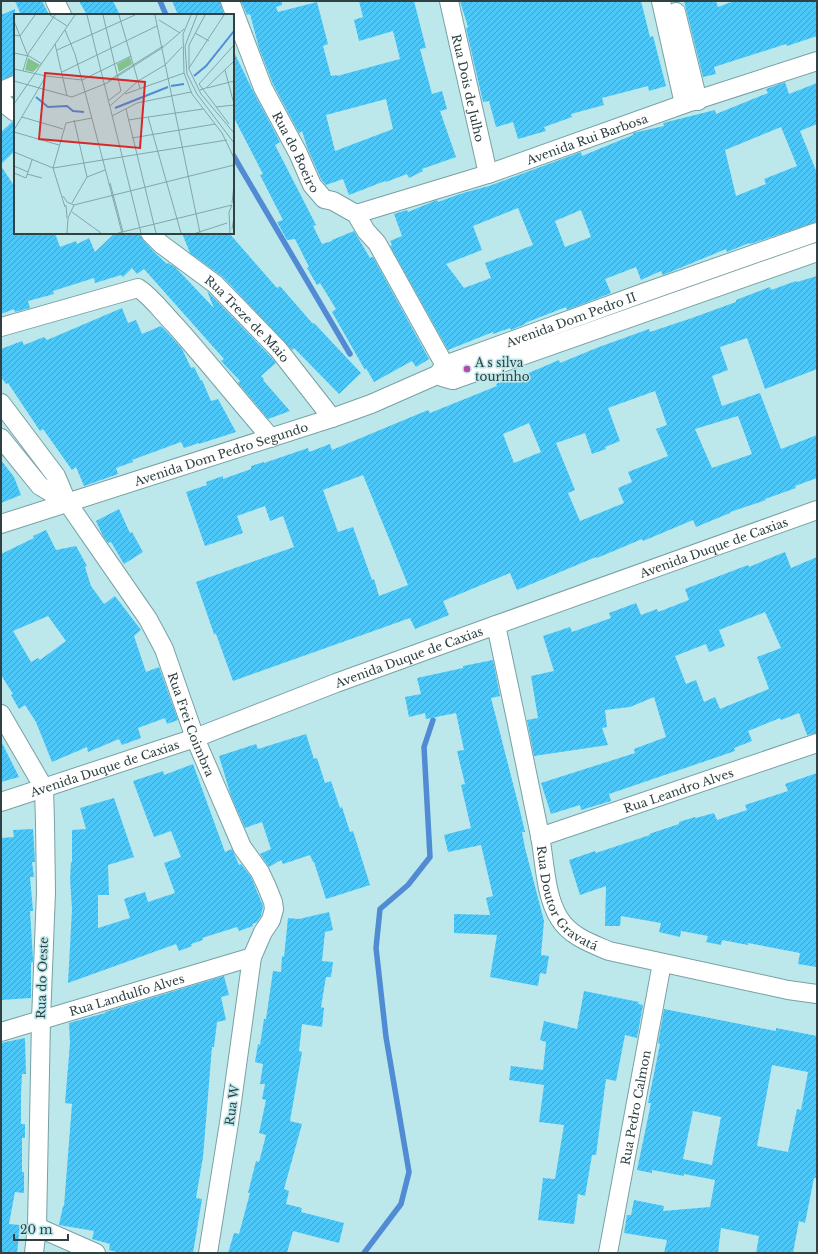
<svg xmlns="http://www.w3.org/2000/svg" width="818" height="1254" font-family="'Libre Baskerville',serif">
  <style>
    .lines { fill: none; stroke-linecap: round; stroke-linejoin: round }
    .stream { stroke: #508bd4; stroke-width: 5.5 }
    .building { fill: url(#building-hatch); fill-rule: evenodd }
    .minor-casing { stroke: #77a1a4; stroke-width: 20 }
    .minor { stroke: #fff; stroke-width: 18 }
    .poi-dot { fill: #b849a6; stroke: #bce8ec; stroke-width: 1.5 }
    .labels { text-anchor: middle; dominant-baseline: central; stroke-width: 3; stroke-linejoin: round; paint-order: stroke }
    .street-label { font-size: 12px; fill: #2f4142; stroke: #bce8ec }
    .poi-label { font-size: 12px; fill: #2f4142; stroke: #bce8ec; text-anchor: start }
    .inset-river { fill: none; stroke: #508bd4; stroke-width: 2 }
    .inset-road { fill: none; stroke: #84a5a8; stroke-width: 1 }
    .view { fill: #d62828; fill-opacity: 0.15; stroke: #d62828; stroke-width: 2 }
    .inset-edge { fill: none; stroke: #2f4142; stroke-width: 2 }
  </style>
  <defs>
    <pattern id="building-hatch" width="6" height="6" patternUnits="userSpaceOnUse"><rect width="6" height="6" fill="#4dc7f7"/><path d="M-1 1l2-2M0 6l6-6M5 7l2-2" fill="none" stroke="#40a3ca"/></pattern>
  </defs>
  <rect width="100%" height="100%" fill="#bce8ec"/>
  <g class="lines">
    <!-- stream -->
    <g class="stream">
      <polyline points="160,1 166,15"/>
      <polyline points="233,155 350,354"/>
      <polyline points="364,1253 401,1204 409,1172 386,1037 376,948 380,909 408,885 430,857 424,747 433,720"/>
    </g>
  </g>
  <!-- building -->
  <g class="building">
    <polygon points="15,1 42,1 49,15 21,15"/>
    <polygon points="79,1 113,1 120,15 87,15"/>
    <polygon points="172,1 220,1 224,15 178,15"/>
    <path d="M241 1H282V5L276 7 278 12 317 2 328 44 323 46 331 76 337 75V76L400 59 393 31 359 41 354 20 363 17 359 1H414L426 48 420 49 432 94 442 91 447 109 440 111 456 157 422 169 423 171 409 178 407 174 386 182 385 181 349 195 343 179 326 185 321 179 307 147 302 131 299 133 273 84 259 48 250 14 247 15ZM386 99 393 129 335 151 326 115Z"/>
    <polygon points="460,1 641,1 650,37 653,36 666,86 649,91 648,86 602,98 604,105 571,114 572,117 544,127 546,131 518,139 513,122 496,127 489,101 483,102 466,28 468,27"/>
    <polygon points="684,1 716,1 718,7 734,1 817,1 817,36 787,46 786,44 714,67 716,74 703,77"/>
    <polygon points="15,9 15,75 1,80 1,15"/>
    <polygon points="233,50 254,93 280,142 275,145 316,225 313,226 322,244 332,241 332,240 354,231 370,258 373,257 429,359 416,367 412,361 374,382 366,368 365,370 332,312 336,309 320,283 317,285 307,268 309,267 295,239 287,240 277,222 283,220 260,175 263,174 233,116"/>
    <path d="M785 82 789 94 817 83V124L800 131 817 173V222L750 244 749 243 727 252 726 249 663 275 661 271 641 280 636 267 605 279 611 293 567 310 566 307 525 323V324L511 330 510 328 493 334V332L448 350 390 246 392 245 390 241 402 236 394 214 407 210 408 212 437 200 438 202 463 193 489 186 581 152 582 156 633 135V133L664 126 663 123 715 110 716 114 768 93 766 89ZM781 127 797 166 764 179 766 184 736 196 725 150ZM518 208 533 245 485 263 491 278 464 288 446 264 482 250 473 226ZM581 210 591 237 565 247 555 221Z"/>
    <polygon points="12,122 15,122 15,151 1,164 1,132"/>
    <polygon points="1,166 15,187 15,233 55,233 60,247 76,241 77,244 89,238 95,252 115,233 139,233 143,240 154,252 167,264 168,263 175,267 214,308 207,291 208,292 270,356 276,363 261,376 264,379 263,380 290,411 268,419 238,383 240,381 221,361 224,359 144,269 137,274 132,268 123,277 121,275 95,283 94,278 53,291 54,294 28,301 30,308 15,312 14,309 1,314"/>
    <polygon points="182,233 229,233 277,288 280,286 313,324 314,323 361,373 339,394 294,348 292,350 223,277 190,253"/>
    <path d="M817 276V369L765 389 747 338 720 347 728 370 712 376 722 406 760 393 781 449 817 435V478L795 486 796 488 765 499 766 500 730 512V513L696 527 693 520 643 541 642 539 597 558 596 557 517 590 510 573 443 601 449 615 415 629 410 618 233 681 216 634H214L196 582 294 547 283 516 270 521 265 506 237 516 243 533 205 546 186 492 207 485 206 482 223 476V479L251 469V466L264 462V463L308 448 309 452 330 444 332 450 428 410 430 413 497 386 496 384 516 376 517 378 559 360 560 363 599 347 649 329 650 332 692 318 736 302V300L770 287 771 290 796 281 797 282ZM655 391 667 425 656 429 668 456 628 472 632 482 618 488 624 503 580 521 568 493 575 490 556 443 585 433 592 454 606 449 605 447 620 441 608 408ZM738 416 752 454 712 468 695 429ZM529 423 541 452 514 463 503 434ZM363 475 408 585 379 596 374 579 372 580 353 527 338 532 323 490Z"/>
    <polygon points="122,308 128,323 136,320 142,334 161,326 167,332 182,349 191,368 194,367 201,381 202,380 211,401 218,399 236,432 199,444 199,443 184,448 181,442 170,446 132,460 133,462 116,468 118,474 84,486 76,467 72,470 43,429 40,431 8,383 6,384 1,377 1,349 22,341 24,345 44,337 47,340"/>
    <polygon points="1,460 14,477 21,495 1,503"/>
    <polygon points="119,509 130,533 132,532 143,552 124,564 111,542 108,543 103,536 96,521"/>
    <path d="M46 530 56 550 76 546 87 566 85 567 91 586 104 604 115 596 141 630 134 636 146 672 159 667 178 720 167 724 165 718 138 728 141 738 122 745 119 739 88 752 87 747 52 762 36 722 25 705 19 709 11 695 13 694 1 675V554L34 538 33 536ZM48 616 66 641 40 660 38 658 31 662 13 631Z"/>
    <path d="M785 552 791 568 817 557V733L807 735 799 713 781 720 780 718 748 731 752 741 734 748 735 751 609 794 611 801 581 810 580 805 551 814 541 783 635 753 634 749 666 737 654 697 630 707 605 710 607 727 602 728 608 745 534 756 527 720 538 718 531 676 554 671 543 636 570 627 572 632 611 618 609 613 636 603 641 615 657 609 658 612 689 600 685 589 748 565 749 567ZM765 612 781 648 757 657 769 689 720 709 715 697 704 702 696 680 686 684 675 656 706 644 709 652 725 646 719 630Z"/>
    <polygon points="493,660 500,696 491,698 520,811 525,832 522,832 525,848 544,921 541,955 549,956 546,974 540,973 538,986 490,977 497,935 454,933 454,914 490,915 486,898 493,896 481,845 448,852 444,835 471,828 461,785 465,784 457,751 464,750 456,713 426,719 425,713 409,717 405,697 421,694 417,678 463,668 463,666"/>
    <polygon points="306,734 314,759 317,758 325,783 331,781 340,808 342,807 350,832 353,831 370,885 326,899 314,862 313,862 310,855 283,864 281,860 269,867 260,854 271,849 262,822 245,828 231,796 219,756 256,744 258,749"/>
    <polygon points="1,741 19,777 1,782"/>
    <polygon points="193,764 225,852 232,849 239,865 241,864 251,877 263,906 261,916 257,922 252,924 253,926 239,931 237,927 202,938 203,940 191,944 192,946 179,951 176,944 68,983 72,909 70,879 71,862 72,862 72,830 86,829 80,808 114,798 134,857 108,865 109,895 98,895 98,928 130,918 124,899 145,892 148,902 175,893 164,863 181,857 171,831 154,837 133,781 163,771 164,775"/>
    <polygon points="817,773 817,967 798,964 800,953 748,943 748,945 722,940 721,945 706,942 708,936 681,931 680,937 659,932 661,923 621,916 620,926 605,926 606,886 580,895 569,860 595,851 596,853 650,835 649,834 679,824 679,822 695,817 696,818 714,813 717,820 747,810 745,805 788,791 785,784"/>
    <polygon points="33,829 35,862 32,862 34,877 30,877 33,911 30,911 33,959 33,962 31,963 31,998 1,1000 1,838 14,837 13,830"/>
    <polygon points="329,912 333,930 325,932 322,961 333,962 331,977 326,977 321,1007 324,1008 322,1027 302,1024 299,1051 302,1052 290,1121 302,1124 284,1189 289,1191 286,1204 302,1208 301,1212 344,1223 339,1243 293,1231 287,1253 228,1253 234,1233 239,1234 250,1193 248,1193 256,1161 259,1162 266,1135 259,1133 266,1100 262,1099 265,1084 260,1084 263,1064 255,1062 258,1044 260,1045 264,1019 266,1019 273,971 281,972 282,956 284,957 288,918 299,919"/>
    <polygon points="224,976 229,995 221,997 226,1020 217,1022 214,1047 212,1047 203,1157 196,1198 202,1199 193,1253 121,1253 109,1250 110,1244 92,1239 94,1231 59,1225 63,1206 64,1206 72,1104 65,1103 70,1043 69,1023 105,1013 105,1012"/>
    <polygon points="584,991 639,1002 638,1004 643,1005 637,1038 625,1035 616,1081 606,1079 596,1155 592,1155 585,1196 578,1194 574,1224 538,1220 543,1178 555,1179 564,1125 539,1122 544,1085 509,1080 511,1066 543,1070 546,1042 540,1040 544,1021 577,1029"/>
    <path d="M664 1009 776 1031V1028L817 1036V1178H814L805 1223 799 1221 793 1253H756L759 1236 721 1228 718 1253H664L667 1240 624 1233 627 1215H631L634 1200 664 1206 663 1211 710 1207 715 1180 684 1174V1176L652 1170V1173L637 1170 651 1103H648L660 1044 658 1043ZM772 1065 808 1072 801 1110 797 1109 788 1152 757 1146ZM693 1111 721 1117 712 1165 683 1159Z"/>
    <polygon points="25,1038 26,1074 22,1074 21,1093 21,1124 25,1124 25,1138 22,1138 22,1172 24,1172 24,1193 15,1192 9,1224 20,1225 17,1253 1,1253 1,1043"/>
  </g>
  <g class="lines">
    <!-- minor casing -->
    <g class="minor-casing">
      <g id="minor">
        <polyline points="55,1 62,15"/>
        <path id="s1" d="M230 1 263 88 298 153 312 185 324 199 333 201 356 214 366 231 377 243 453 380"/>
        <path id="s2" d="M449 1 488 174"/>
        <polyline points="661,1 684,104"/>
        <polyline points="676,12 698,101"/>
        <polyline points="1,91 15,85"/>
        <polyline points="1,101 15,112"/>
        <path id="s3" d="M356 214 488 174 684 104 817 61"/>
        <path id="s4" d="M150 233 161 244 215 284 278 349 332 418"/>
        <path d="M1 327 138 288C152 297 163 313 175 325 208 362 239 401 271 438"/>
        <path id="s5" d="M439 373 445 365 643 293 817 232"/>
        <polyline points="442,377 453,380 817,252"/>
        <path id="s6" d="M1 403 56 476 67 502 148 619 164 649 195 738 242 847 260 872 267 887 273 902 274 909 271 920 263 932 252 957 229 1123 208 1253"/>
        <polyline points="1,438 40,486 67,502"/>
        <path id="s7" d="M1 524 332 418 371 404 437 375"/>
        <path id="s8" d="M496 625C511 695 526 766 540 836 545 862 545 895 559 918 570 936 590 943 609 951L788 990 817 994"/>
        <polyline points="1,714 44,788 45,823 46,892 41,1020 37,1227 34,1253"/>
        <path id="s9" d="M1 802 195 738 336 683 496 625 817 510"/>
        <path id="s10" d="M540 837 817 743"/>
        <path id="s11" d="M1 1032 252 957"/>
        <polyline points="37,1227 96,1253"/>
        <path id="s12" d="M608 1253 662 963"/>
      </g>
    </g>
    <!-- minor -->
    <use href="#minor" class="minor"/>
  </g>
  <!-- markers -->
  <circle class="poi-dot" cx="467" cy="369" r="4"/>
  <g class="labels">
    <!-- street labels -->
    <g class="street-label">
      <text stroke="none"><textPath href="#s2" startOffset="89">Rua Dois de Julho</textPath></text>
      <text stroke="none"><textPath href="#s3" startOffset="243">Avenida Rui Barbosa</textPath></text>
      <text stroke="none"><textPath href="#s1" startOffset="165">Rua do Boeiro</textPath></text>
      <text stroke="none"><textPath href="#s5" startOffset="144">Avenida Dom Pedro II</textPath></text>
      <text stroke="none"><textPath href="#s4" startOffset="130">Rua Treze de Maio</textPath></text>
      <text stroke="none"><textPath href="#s7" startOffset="231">Avenida Dom Pedro Segundo</textPath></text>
      <text stroke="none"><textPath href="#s9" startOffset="757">Avenida Duque de Caxias</textPath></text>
      <text stroke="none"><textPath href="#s9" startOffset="433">Avenida Duque de Caxias</textPath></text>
      <text stroke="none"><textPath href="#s6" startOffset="376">Rua Frei Coimbra</textPath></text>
      <text stroke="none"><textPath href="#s9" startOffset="109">Avenida Duque de Caxias</textPath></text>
      <text stroke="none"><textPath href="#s10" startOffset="146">Rua Leandro Alves</textPath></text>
      <text stroke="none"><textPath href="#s8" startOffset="287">Rua Doutor Gravatá</textPath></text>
      <text transform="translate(42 978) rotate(-88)">Rua do Oeste</text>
      <text stroke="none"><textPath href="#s11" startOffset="131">Rua Landulfo Alves</textPath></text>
      <text transform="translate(232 1105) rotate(-82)">Rua W</text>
      <text stroke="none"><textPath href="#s12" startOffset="148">Rua Pedro Calmon</textPath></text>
    </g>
    <!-- poi labels -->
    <g class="poi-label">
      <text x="475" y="362">A s silva<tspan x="475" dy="14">tourinho</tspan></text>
    </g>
  </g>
  <!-- overview -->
  <g transform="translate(14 14)">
    <rect width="220" height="220" fill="#bce8ec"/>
    <path d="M116 43 118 50 105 58 103 50ZM14 44 26 51 19 58 11 56Z" fill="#82c28c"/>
    <path class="inset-river" d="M180 62 192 52 220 17M157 72 170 70M22 83 34 93 53 92 59 97 70 98M101 94 154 73"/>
    <path class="inset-road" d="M36 1 53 12M73 1 98 101M89 1 107 77 94 87M105 1 126 74M141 1 186 219M177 1 169 20 170 59 178 80 208 119 220 144M183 1 171 32 173 60 183 80 220 129M191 1 175 31V55L187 80 220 119M145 6 166 19M0 7 13 40M51 16 61 40 108 219M181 19 195 27M0 21 6 22 21 1M41 30 53 82M43 36 121 1M0 39 15 42 28 50M175 54 210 1M0 55 32 62 68 66 117 42M211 56 220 90M9 57 14 40 41 1M48 58 143 12M0 67 58 83 93 69 148 34 170 15M94 67 149 32M193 74 220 67M186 76 192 74 220 47M111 80 170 59M0 90 61 1M96 92 124 67 151 51 168 33M202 93 220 91M112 95 142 219M98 101 127 219M98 102 123 89 177 78M8 103 49 115M134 103 167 219M60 106 73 163M114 106 189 95M215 110 185 70 220 31M0 116 32 62M0 118 45 131M118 124 201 110M0 138 39 154 213 126M0 152 14 158M39 154 52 109 78 104M39 154 51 193M0 159 12 164 18 146M13 160 28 164M96 169 109 218M49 182 53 188 60 191 54 204 53 219M58 189 73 163 91 156M218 189 220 171M52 191 53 204M60 191 220 151M58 198 87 219M218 215 220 203M104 219 218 191M182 219 213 209M216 219 215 198 218 191"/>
    <path class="view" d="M31 59 131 68 126 134 25 125Z"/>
    <rect width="220" height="220" class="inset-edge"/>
  </g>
  <!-- border -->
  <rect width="818" height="1254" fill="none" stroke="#2f4142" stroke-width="4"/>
  <!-- scale -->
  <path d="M14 1234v6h54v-6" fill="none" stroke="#2f4142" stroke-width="2"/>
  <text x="20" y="1234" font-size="12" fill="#2f4142" stroke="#bce8ec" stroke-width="3" paint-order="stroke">20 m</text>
</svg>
